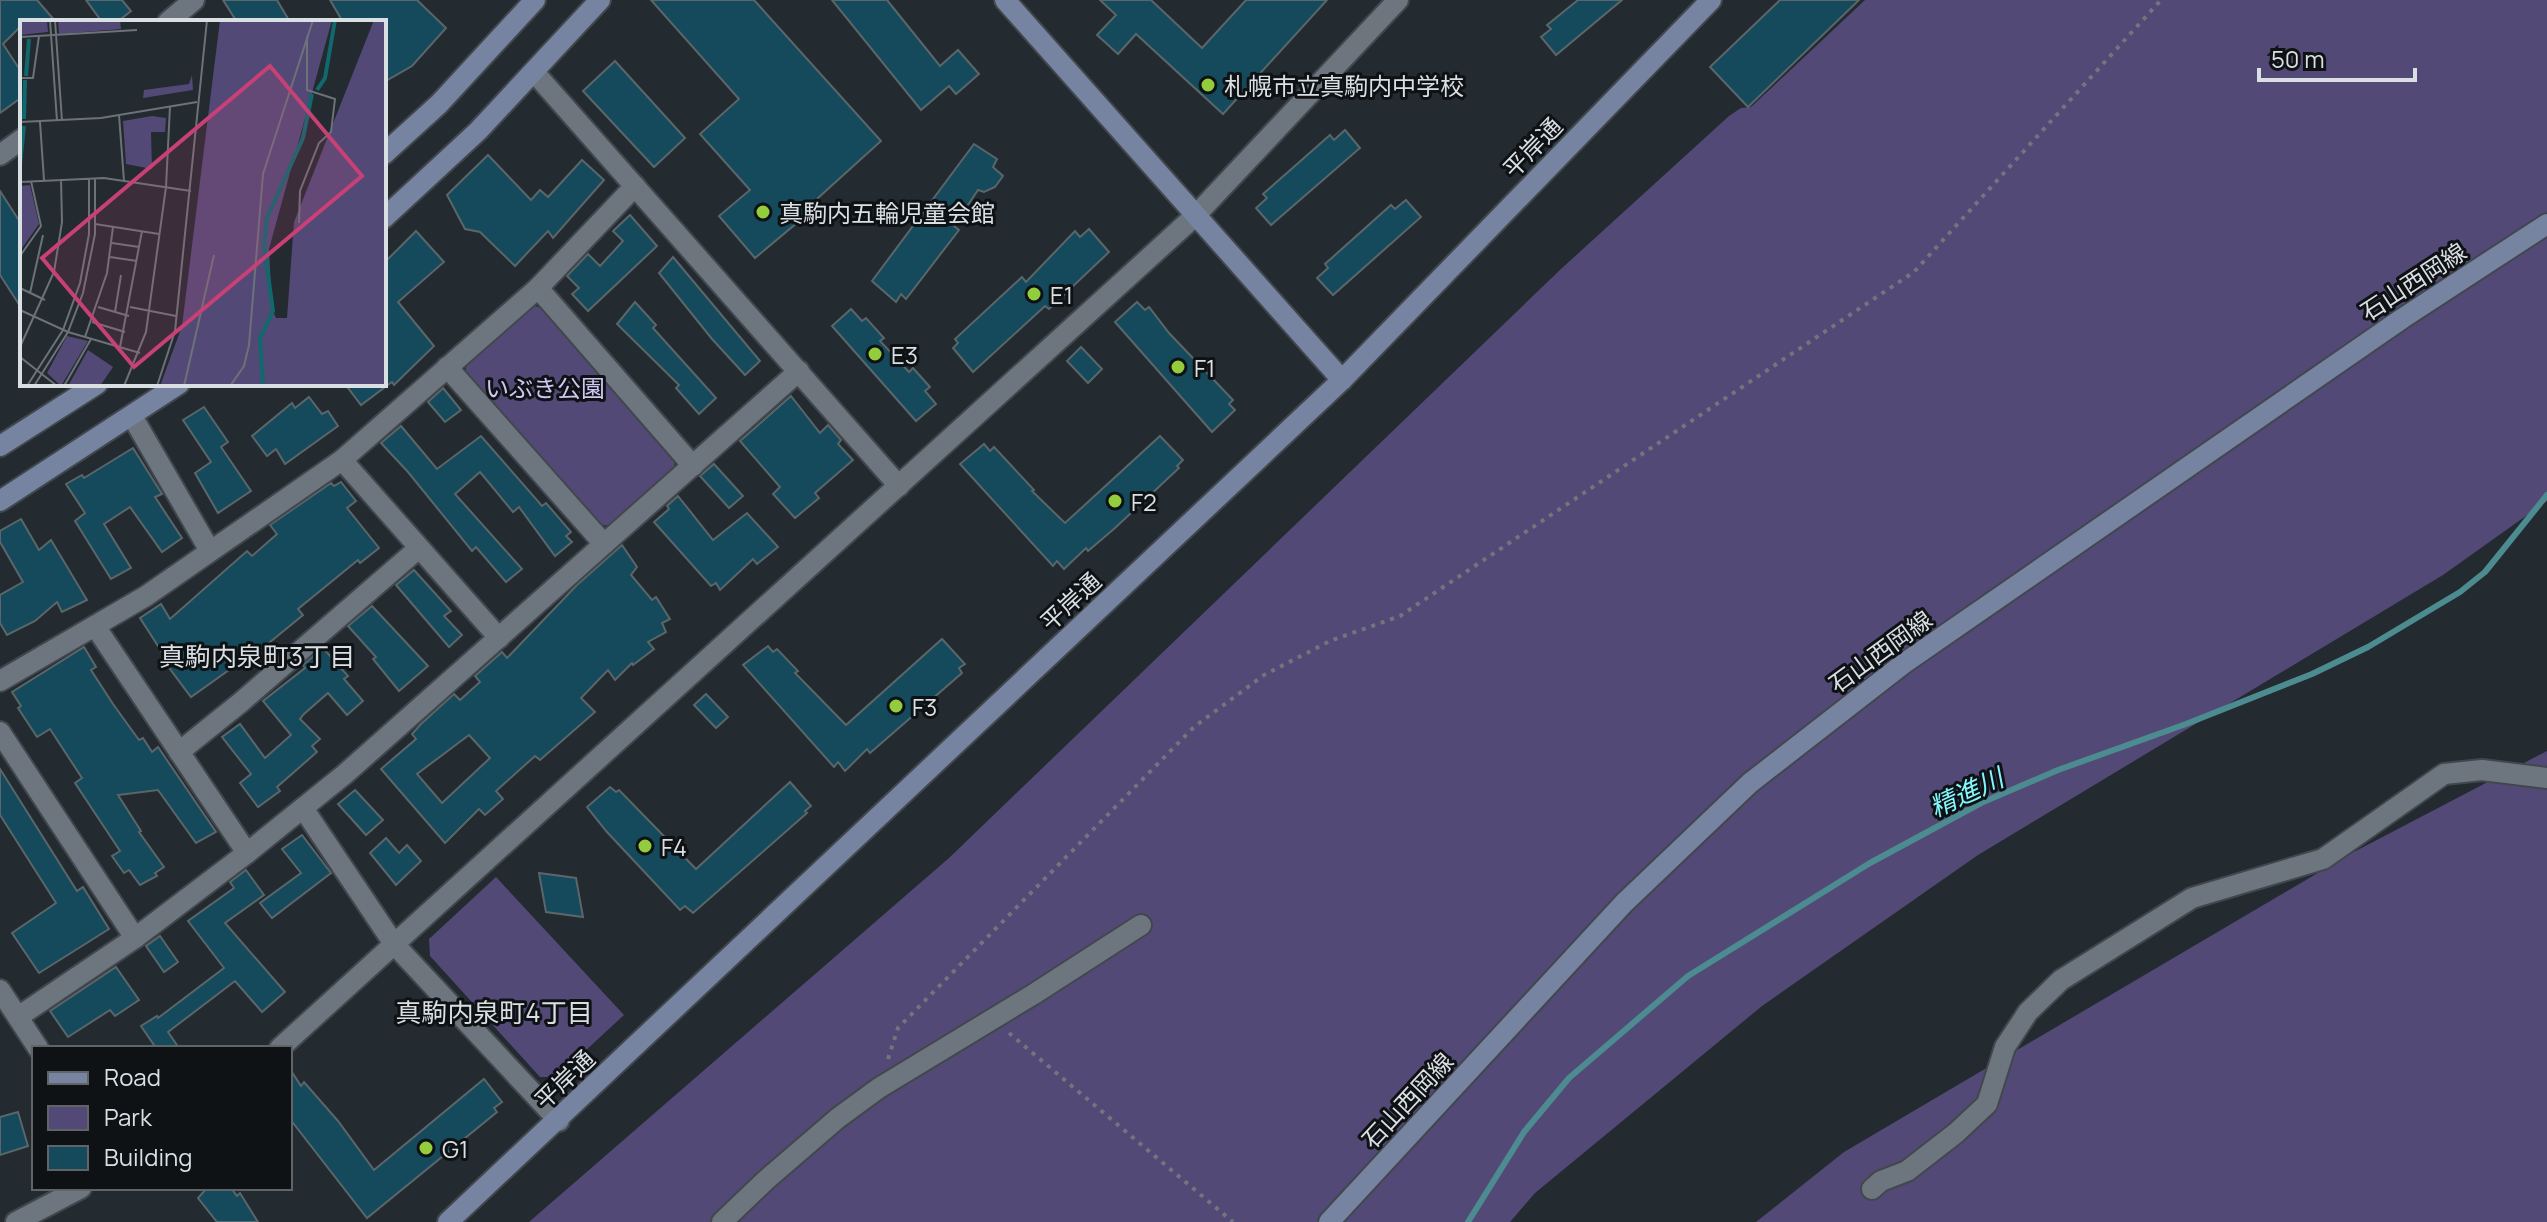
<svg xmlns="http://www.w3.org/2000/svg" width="2547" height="1222" font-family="Manrope,'Noto Sans JP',sans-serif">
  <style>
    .green { fill: #534976 }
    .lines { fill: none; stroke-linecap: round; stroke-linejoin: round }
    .stream { stroke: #4c8c90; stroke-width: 6 }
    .building { fill: #144a5b; stroke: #5a666a; stroke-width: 2; fill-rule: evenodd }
    .street-casing { stroke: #42474d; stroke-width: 24 }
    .secondary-casing { stroke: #42474d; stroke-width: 24 }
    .path { stroke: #70767c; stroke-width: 4; stroke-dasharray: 4 6; stroke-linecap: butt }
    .street { stroke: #6d767e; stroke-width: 20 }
    .secondary { stroke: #7684a2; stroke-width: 20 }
    .poi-dot { fill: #93cc3d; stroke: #0f1215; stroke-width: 3 }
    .labels { text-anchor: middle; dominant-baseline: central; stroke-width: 6; stroke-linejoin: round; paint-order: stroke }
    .poi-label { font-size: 24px; fill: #dadfe3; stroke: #0f1215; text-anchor: start }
    .street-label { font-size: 24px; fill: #dadfe3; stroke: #0f1215 }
    .park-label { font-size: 24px; fill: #cfc6f4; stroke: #0f1215 }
    .neighbourhood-label { font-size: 26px; fill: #dadfe3; stroke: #0f1215 }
    .water-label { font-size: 26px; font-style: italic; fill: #82f8fe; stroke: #0f1215 }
    .inset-river { fill: none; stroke: #0f696d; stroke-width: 4 }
    .inset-road { fill: none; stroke: #6c7278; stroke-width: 2 }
    .view { fill: #c74076; fill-opacity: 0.15; stroke: #c74076; stroke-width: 4 }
    .inset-edge { fill: none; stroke: #dadfe3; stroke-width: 4 }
  </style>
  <rect width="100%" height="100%" fill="#232a30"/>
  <!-- green -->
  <g class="green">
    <polygon points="1865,0 2547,0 2547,501 2443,575 1978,855 1762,1006 1535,1193 1510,1222 529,1222 949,858 1561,269 1729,116 1741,108 1751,107"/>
    <polygon points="532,305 544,309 674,459 675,471 613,526 601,525 465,373 467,363"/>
    <polygon points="2547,751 2547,1222 1756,1222 1844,1152 2350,854"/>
    <polygon points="496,877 624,1015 557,1077 540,1077 430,956 429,939"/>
  </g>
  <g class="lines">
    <!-- stream -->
    <polyline class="stream" points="1468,1222 1524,1132 1569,1078 1688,976 1870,863 1981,803 2058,770 2186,724 2312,674 2368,647 2460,592 2485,572 2547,495"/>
  </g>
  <!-- building -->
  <g class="building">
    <polygon points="0,0 37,0 56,22 22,22 22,25 3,44 22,73 22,97 0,113"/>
    <polygon points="86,0 122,0 131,11 117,22 102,22"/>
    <polygon points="223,0 277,0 290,22 237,22"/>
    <polygon points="330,0 417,0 446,28 412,66 384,82 384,22 343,22"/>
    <polygon points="651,0 754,0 881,141 807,208 810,212 755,258 719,216 750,190 700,134 739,99"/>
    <polygon points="832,0 887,0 940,66 958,50 979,74 956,94 949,86 921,110"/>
    <polygon points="1100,0 1151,0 1202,48 1246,0 1327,0 1223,114 1136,34 1118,54 1097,35 1116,15"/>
    <polygon points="1578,0 1622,0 1556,55 1541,37 1551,29 1547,25"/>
    <polygon points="1780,0 1859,0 1748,107 1710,67"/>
    <polygon points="615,61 685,138 654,167 583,91"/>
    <polygon points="1345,130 1360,148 1271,225 1256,208 1267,198 1263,194 1330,135 1334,140"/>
    <polygon points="974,144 997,159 993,167 1003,176 995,187 984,192 978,190 954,226 959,230 906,299 901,294 896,302 872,281"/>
    <polygon points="488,155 531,200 540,190 548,197 582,160 604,180 553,238 548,231 515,266 480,232 465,229 447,195"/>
    <polygon points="0,191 22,225 22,309 0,275"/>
    <polygon points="1406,200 1421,217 1333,295 1317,278 1328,268 1325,264 1391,205 1395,209"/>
    <polygon points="630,215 657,246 588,311 572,294 579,288 567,276 588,254 600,266 623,241 613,231"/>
    <polygon points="1089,229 1109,252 1049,309 1045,306 973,372 953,348 958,343 955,339 1022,277 1026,282 1075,231 1080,237"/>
    <polygon points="416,231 444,262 398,302 434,346 394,385 392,382 361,405 345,384 384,384 384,263"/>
    <polygon points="673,257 760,361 745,375 712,339 659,273"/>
    <polygon points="635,302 656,325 653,328 716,398 699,414 676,388 679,385 617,324"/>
    <polygon points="1137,302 1145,310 1149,307 1169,333 1233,400 1229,404 1235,410 1212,432 1115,322"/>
    <polygon points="851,309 862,321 866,318 884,338 880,341 909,372 913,368 930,387 925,391 936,404 916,421 832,326"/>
    <polygon points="1081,347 1102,369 1088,383 1067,361"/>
    <polygon points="443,388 461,410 445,422 428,402"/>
    <polygon points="791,396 820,433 828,425 841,440 838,444 853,460 815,493 819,498 795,518 773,494 780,487 740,441"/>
    <polygon points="309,397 322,414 328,411 338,426 285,464 276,449 267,456 252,436 292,403 295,408"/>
    <polygon points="204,407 228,442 221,447 251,491 218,513 195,473 211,462 183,420"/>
    <polygon points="401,426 437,469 481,436 542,506 546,503 571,532 566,536 572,542 555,556 519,507 513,512 480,472 455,494 522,569 506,582 476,547 472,551 408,472 381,443"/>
    <polygon points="1160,436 1183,460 1177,466 1179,468 1115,528 1088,551 1086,548 1064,569 1057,561 1053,566 960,464 984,444 990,451 994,447 1034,490 1032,491 1065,523"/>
    <polygon points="133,448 162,494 155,497 182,538 162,552 130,507 104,524 131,568 111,579 75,521 85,513 66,484 82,475 84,478"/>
    <polygon points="714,464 743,496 729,508 700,476"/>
    <polygon points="341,482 356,501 347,508 379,548 360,563 358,560 298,609 303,615 259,651 262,654 246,666 243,660 191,697 167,665 169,663 140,618 161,604 170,619 247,551 252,556 277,534 270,525 331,483 334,486"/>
    <polygon points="678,496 713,540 747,513 778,547 757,564 753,559 720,590 716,583 711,586 654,522 669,509 667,506"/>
    <polygon points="21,519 39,550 51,540 87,600 62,612 57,602 35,621 7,635 0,623 0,595 23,582 0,542 0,531"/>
    <path d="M622 545 637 567 631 575 652 600 656 597 670 619 662 623 666 632 648 642 654 649 633 665 632 663 615 680 608 670 581 698 595 712 540 760 535 756 496 791 503 799 485 815 479 809 445 843 381 769 416 739 412 734 421 724 454 694 460 700 480 682 475 676 502 652 507 658 577 585ZM469 735 490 758 442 803 417 774Z"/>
    <polygon points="414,570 451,611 444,616 462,635 449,647 396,585"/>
    <polygon points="372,606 428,666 399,691 373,659 376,657 348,626"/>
    <polygon points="942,639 965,664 959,668 962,673 870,753 867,749 845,771 838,762 834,767 743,665 768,646 773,652 777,649 798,671 795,673 846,725"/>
    <polygon points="84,647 96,667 91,670 113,704 139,740 143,738 152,752 158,747 216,832 196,843 158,790 118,795 141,831 139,832 164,867 155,873 157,876 140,885 129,870 124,873 112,856 120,851 75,783 82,778 50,729 37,737 18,708 21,706 12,692"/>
    <polygon points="323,648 348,676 344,679 363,701 347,715 328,693 304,714 300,719 320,739 312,746 317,752 277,787 280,791 258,807 240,783 251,774 222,737 240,724 265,758 291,735 263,701 305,668 303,665"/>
    <polygon points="706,694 728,717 716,728 694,705"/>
    <polygon points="0,769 77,891 83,887 109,929 39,973 12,933 56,903 0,815"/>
    <polygon points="790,782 811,806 805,811 807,813 693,913 685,906 680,910 607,832 587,807 610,787 616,792 619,790 696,869"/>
    <polygon points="355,790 383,820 366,835 338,804"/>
    <polygon points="302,835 331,873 272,918 260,903 301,873 282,849"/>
    <polygon points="386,838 399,853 407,845 421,861 396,885 370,853"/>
    <polygon points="246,870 264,895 225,923 285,992 262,1012 235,981 168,1032 179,1048 156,1048 141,1026 157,1016 158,1018 224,968 188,921 234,888 230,882"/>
    <polygon points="539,873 576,878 583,917 546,912"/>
    <polygon points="160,936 178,962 164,972 146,946"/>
    <polygon points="116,967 139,1000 115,1016 110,1010 68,1037 50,1011"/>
    <polygon points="290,1069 301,1086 304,1082 338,1121 374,1170 484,1079 502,1102 494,1108 497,1112 367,1218 290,1119"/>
    <polygon points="18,1112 28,1146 0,1155 0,1117"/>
    <polygon points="207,1188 231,1188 237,1196 240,1193 258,1222 217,1222 198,1198"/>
  </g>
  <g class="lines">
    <!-- street casing -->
    <g class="street-casing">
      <g id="street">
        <polyline points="168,22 194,0"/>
        <polyline points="534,72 899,486"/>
        <polyline points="0,155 22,139"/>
        <polyline points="538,288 693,466"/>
        <polyline points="447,367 604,544"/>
        <polyline points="132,416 210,551"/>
        <polyline points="342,460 499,638"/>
        <polyline points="95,626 247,853"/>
        <polyline points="0,681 146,596 342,460 538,288 635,186"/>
        <polyline points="0,732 135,938"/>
        <polyline points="179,752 240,703 419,548"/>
        <polyline points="303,808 394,944 559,1121"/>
        <polyline points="0,990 38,1048"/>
        <polyline points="18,1017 135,938 247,853 345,774 799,371"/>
        <polyline points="280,1048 1196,215 1398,0"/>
        <polyline points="1872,1189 1881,1181 1907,1171 1956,1133 1987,1104 2005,1047 2028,1012 2061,980 2192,898 2323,859 2444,774 2482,770 2547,778"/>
        <polyline points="16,1222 81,1188"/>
        <polyline points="722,1222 766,1180 838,1118 879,1088 1034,994 1141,925"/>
      </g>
    </g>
    <!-- secondary casing -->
    <g class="secondary-casing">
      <g id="secondary">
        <polyline points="1005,0 1342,380"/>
        <polyline points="384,154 439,104 535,0"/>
        <polyline points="384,218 478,131 600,0"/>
        <polyline points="0,446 97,384"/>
        <polyline points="0,501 179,384"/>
        <polyline points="448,1222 1342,380 1711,0"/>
        <polyline points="1329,1222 1624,903 1750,783 1903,664 2403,318 2547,224"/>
      </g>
    </g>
    <!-- path -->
    <g class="path">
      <polyline points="1009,1033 1233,1222"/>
      <polyline points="888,1059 898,1028 1194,727 1264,675 1330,641 1400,616 1914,272 2161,0"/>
    </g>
    <!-- street -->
    <use href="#street" class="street"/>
    <!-- secondary -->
    <use href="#secondary" class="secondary"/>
  </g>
  <!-- markers -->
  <g class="poi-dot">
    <circle cx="1208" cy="85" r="8"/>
    <circle cx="763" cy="212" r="8"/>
    <circle cx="1034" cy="294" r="8"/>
    <circle cx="875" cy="354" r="8"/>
    <circle cx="1178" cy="367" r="8"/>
    <circle cx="1115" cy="501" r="8"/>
    <circle cx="896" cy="706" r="8"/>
    <circle cx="645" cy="846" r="8"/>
    <circle cx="426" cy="1148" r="8"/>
  </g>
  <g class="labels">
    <!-- poi labels -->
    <g class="poi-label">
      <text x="1224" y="85">札幌市立真駒内中学校</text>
      <text x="779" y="212">真駒内五輪児童会館</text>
      <text x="1050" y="294">E1</text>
      <text x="891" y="354">E3</text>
      <text x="1194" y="367">F1</text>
      <text x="1131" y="501">F2</text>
      <text x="912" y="706">F3</text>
      <text x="661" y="846">F4</text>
      <text x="442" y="1148">G1</text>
    </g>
    <!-- street labels -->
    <g class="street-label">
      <text transform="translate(1532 147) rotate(-46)">平岸通</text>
      <text transform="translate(2413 281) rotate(-33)">石山西岡線</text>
      <text transform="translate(1070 601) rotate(-43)">平岸通</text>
      <text transform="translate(1880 651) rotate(-36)">石山西岡線</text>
      <text transform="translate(564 1079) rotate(-44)">平岸通</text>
      <text transform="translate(1407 1100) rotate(-47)">石山西岡線</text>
    </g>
    <!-- park labels -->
    <g class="park-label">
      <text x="545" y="387">いぶき公園</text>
    </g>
    <!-- neighbourhood labels -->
    <g class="neighbourhood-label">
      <text x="257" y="656">真駒内泉町3丁目</text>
      <text x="494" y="1012">真駒内泉町4丁目</text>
    </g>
    <!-- water labels -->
    <g class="water-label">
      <text transform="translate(1966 792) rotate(-25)">精進川</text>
    </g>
  </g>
  <!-- overview -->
  <g transform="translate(20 20)">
    <rect width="366" height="366" fill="#232a30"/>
    <path d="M0 0H27L28 12 0 15ZM38 0H100L101 9 39 14ZM200 0H312L249 229 252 289 256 298H267L274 202 354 0H366V366H140L162 306ZM172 55 173 70 123 78 124 70 169 64ZM132 96 146 98 145 112H131L132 149 106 144 103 101ZM10 165 19 204 0 231V166ZM47 316 68 321 41 366 27 353ZM68 330 93 347 80 366H48Z" fill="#534976"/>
    <path class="inset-river" d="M6 56 9 19M297 70 305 58 315 0M4 99 5 60M0 145 4 106M243 366 240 318 253 291 244 225 247 198 283 118 292 74"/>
    <path class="inset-road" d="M30 0 37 101M35 0 42 101M0 17 117 10M0 58H13L19 16M99 95 104 161M0 102 81 98 177 82M20 102 24 160M0 162 84 158 171 171M279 203 280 171 299 123 311 112 315 79 287 70V16M75 204 139 214M92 223 119 227M0 236 21 206 11 161M90 237 117 241M0 268 25 280M10 273 23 215M78 287 109 296M110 287 156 296M0 290 48 312 120 333M95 292 101 255M72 302 105 312M65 317 87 253 93 207M0 327 34 252 42 202 41 159M100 327 122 211M0 337 37 366M7 366 43 310 60 263 69 214V158M14 366 48 312 63 273 75 214V158M44 366 71 319M104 366 126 312 146 167 150 86M137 366 155 311 187 0M164 366 194 235M210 366 224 346 229 325 243 154 293 0"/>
    <path class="view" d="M250 46 342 156 114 347 22 238Z"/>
    <rect width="366" height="366" class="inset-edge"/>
  </g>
  <!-- legend -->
  <rect x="32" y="1046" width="260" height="144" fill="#0f1215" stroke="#606467" stroke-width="2"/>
  <rect x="48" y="1072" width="40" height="12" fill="#7684a2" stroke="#606467" stroke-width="2"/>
  <text x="104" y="1086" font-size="24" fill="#dadfe3">Road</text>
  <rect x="48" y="1106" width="40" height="24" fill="#534976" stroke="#606467" stroke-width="2"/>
  <text x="104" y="1126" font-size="24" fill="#dadfe3">Park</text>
  <rect x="48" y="1146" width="40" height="24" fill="#144a5b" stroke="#606467" stroke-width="2"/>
  <text x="104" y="1166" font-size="24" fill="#dadfe3">Building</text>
  <!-- scale -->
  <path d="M2259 68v12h156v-12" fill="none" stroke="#dadfe3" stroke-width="4"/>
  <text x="2271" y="68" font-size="24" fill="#dadfe3" stroke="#0f1215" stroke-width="6" paint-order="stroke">50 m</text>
</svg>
